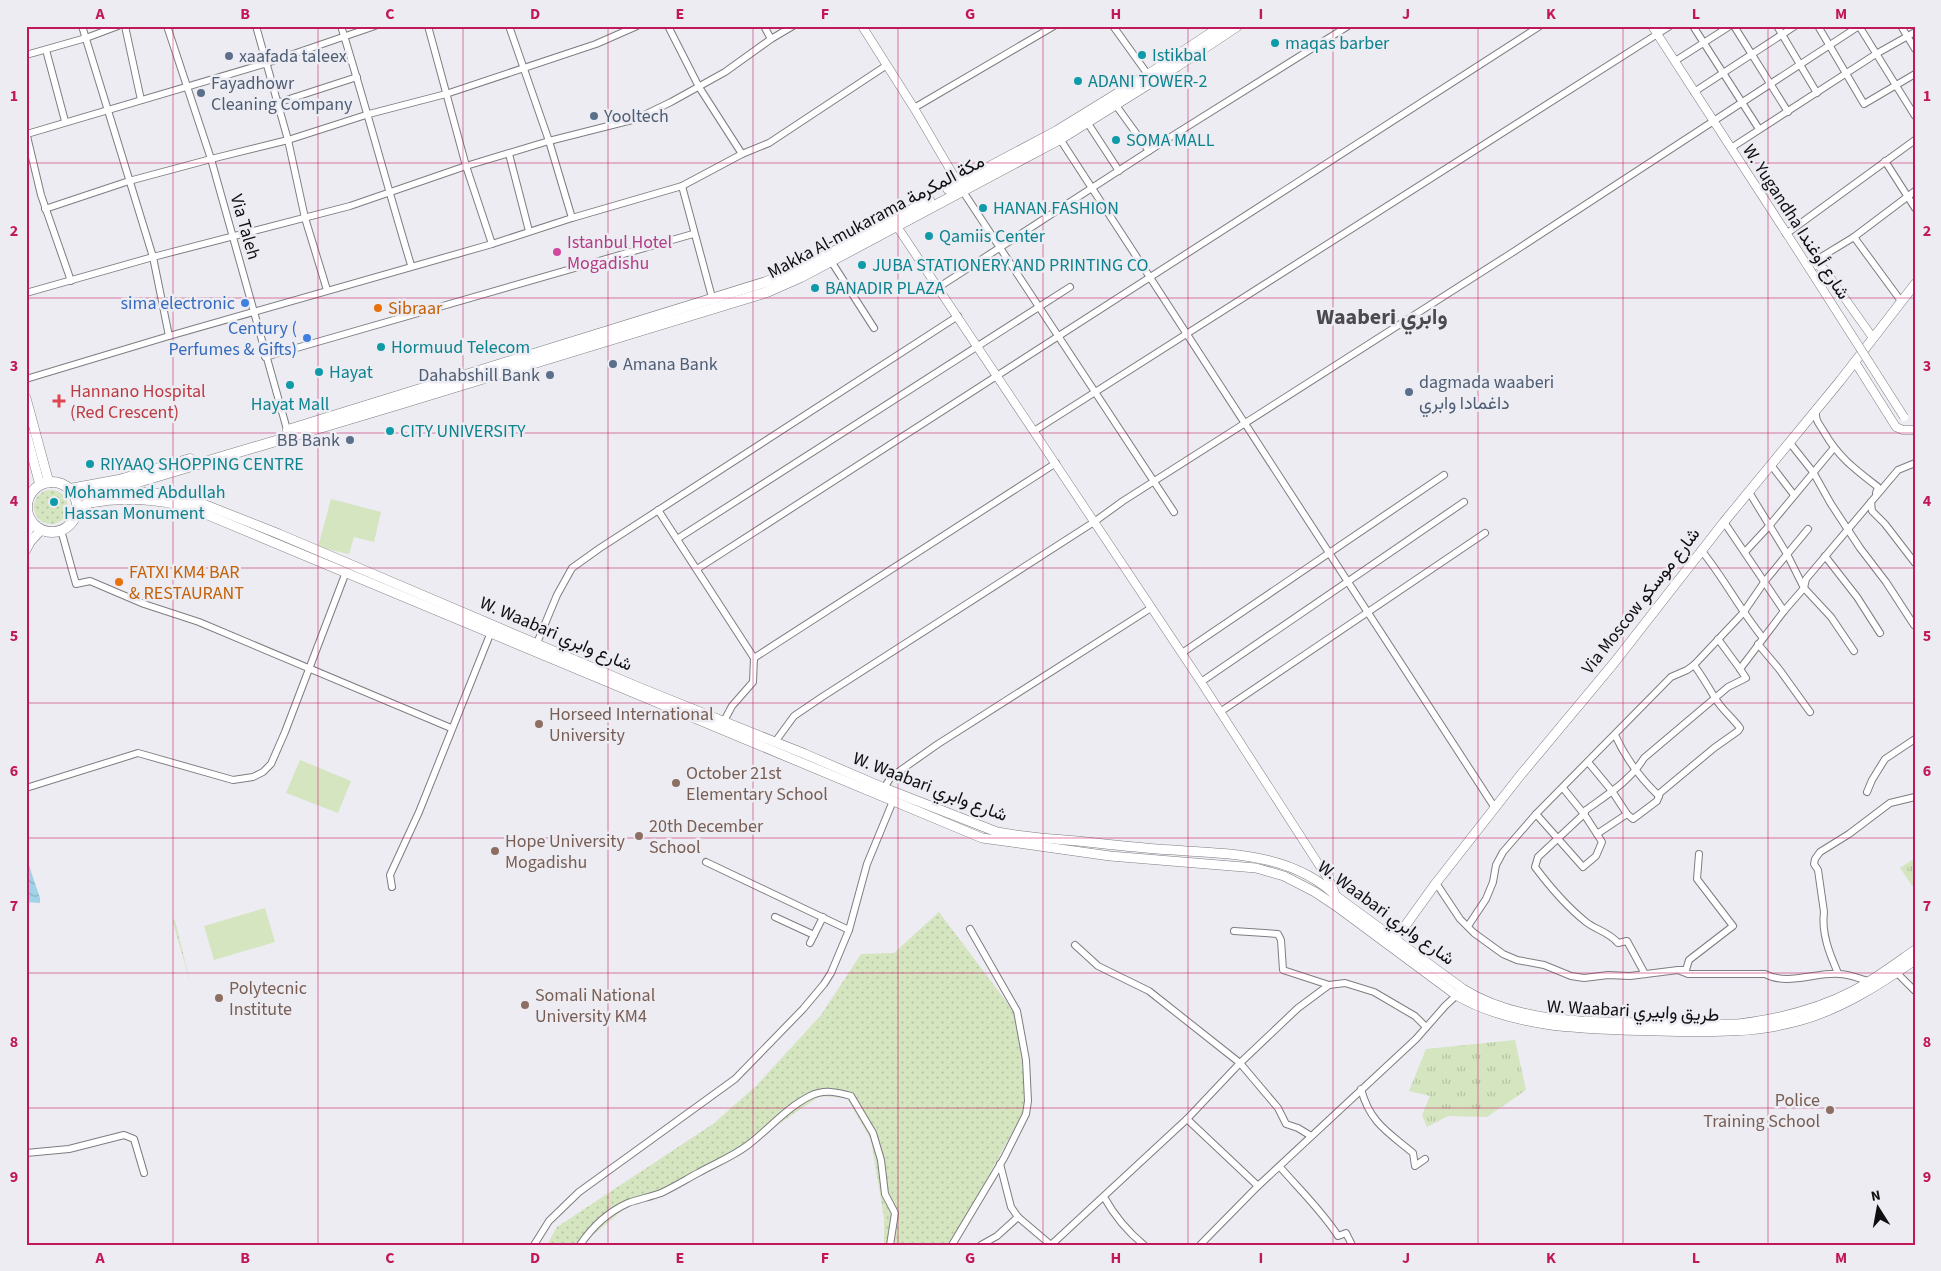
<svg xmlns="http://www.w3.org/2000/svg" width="1941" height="1271" font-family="'Source Sans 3',Vazirmatn,sans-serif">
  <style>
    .grass { fill: url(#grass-dots) }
    .park { fill: url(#park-tufts) }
    .garden { fill: #d4e5c0 }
    .water { fill: url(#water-waves) }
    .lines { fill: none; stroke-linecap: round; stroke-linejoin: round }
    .minor-casing { stroke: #7d7d82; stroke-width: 8 }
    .tertiary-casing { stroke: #7d7d82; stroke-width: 9 }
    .secondary-casing { stroke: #7d7d82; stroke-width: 10 }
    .trunk-casing { stroke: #7d7d82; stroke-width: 11 }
    .minor { stroke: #fff; stroke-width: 6 }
    .tertiary { stroke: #fff; stroke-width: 8 }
    .secondary { stroke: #fff; stroke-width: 9 }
    .trunk { stroke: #fff; stroke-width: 10 }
    .tertiary-bridge-casing { stroke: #7d7d82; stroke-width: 9; stroke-linecap: butt }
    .tertiary-bridge { stroke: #fff; stroke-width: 8 }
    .grid { fill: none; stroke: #c2185b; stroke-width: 1; stroke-opacity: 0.55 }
    .culture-dot { fill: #0f9aa8; stroke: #ececf2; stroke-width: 2 }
    .service-dot { fill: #5c6f8a; stroke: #ececf2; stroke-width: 2 }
    .hotel-dot { fill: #d1479c; stroke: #ececf2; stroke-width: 2 }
    .shop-dot { fill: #3f7fe0; stroke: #ececf2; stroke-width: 2 }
    .food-dot { fill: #e8710a; stroke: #ececf2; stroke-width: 2 }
    .health-dot { fill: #e0444e; stroke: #ececf2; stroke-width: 2 }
    .education-dot { fill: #8d6e63; stroke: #ececf2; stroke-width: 2 }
    .labels { text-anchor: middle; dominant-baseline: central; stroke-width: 5; stroke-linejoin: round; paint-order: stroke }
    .culture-label { font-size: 18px; fill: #0d838f; stroke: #ececf2; text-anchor: start }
    .service-label { font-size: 18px; fill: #4e5e75; stroke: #ececf2; text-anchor: start }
    .street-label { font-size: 18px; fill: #0f0f11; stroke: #ececf2 }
    .hotel-label { font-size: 18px; fill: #b23c85; stroke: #ececf2; text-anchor: start }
    .shop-label { font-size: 18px; fill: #366cbe; stroke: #ececf2; text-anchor: end }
    .food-label { font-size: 18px; fill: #c56008; stroke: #ececf2; text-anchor: start }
    .health-label { font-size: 18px; fill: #be3a42; stroke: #ececf2; text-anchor: start }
    .education-label { font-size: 18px; fill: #785e54; stroke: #ececf2; text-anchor: start }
    .district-label { font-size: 22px; font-weight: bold; fill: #4b4a4f; stroke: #ececf2 }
    .neatline { fill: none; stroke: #c2185b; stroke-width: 2 }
    .grid-label { font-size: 16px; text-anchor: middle; font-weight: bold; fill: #c2185b }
  </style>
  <defs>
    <pattern id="grass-dots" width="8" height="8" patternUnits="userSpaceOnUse" patternTransform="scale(1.25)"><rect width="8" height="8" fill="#d4e5c0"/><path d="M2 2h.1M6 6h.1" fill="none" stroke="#b5c3a4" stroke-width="1.8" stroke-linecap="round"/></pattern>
    <pattern id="park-tufts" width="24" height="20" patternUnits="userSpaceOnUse" patternTransform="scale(1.25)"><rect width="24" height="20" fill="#d4e5c0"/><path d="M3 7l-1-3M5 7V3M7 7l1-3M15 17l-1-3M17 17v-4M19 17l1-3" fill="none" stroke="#b5c3a4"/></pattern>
    <pattern id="water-waves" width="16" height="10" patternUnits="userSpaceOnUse" patternTransform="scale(1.25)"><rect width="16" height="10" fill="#a0d3e8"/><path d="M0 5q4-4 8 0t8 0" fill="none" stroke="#89b4c6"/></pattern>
  </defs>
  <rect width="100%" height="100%" fill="#ececf2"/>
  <!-- grass -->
  <g class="grass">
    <circle cx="51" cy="507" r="17"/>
    <polygon points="939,912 1017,1016 1027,1105 951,1245 884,1245 884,1218 871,1140 847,1098 820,1096 715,1167 630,1204 581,1245 547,1245 557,1227 713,1124 756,1086 821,1015 861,954 894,953"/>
    <polygon points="173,918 175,921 191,985 173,922"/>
  </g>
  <!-- park -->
  <g class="park">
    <polygon points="1915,858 1915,890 1900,868"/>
    <polygon points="1515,1040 1526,1090 1487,1117 1448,1116 1427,1127 1422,1115 1430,1096 1409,1091 1426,1049"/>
  </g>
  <!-- garden -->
  <g class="garden">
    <polygon points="331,499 381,512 374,542 354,537 349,554 318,547"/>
    <polygon points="300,760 351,781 338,813 286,793"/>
    <polygon points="265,908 275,942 214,960 204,926"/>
  </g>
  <!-- water -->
  <polygon class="water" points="26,857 40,898 40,903 26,902"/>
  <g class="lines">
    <!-- minor casing -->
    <g class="minor-casing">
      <g id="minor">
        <polyline points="82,26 153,257 169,336"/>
        <polyline points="125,26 141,100"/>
        <polyline points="167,26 211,159 288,433"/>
        <polyline points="256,26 288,140 305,218 327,290"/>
        <path d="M341 26C366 106 387 186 411 265"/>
        <polyline points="428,26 466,166 492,244"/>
        <polyline points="509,26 549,141 572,218"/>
        <polyline points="668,26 699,87 742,154"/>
        <polyline points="764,26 771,39"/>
        <polyline points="1113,26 1149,76"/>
        <polyline points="1693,26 1759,129"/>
        <polyline points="1734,26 1788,112"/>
        <polyline points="1777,26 1817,93"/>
        <polyline points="1818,26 1864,104 1915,74"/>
        <polyline points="1859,26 1915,116"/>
        <polyline points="1901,26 1915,49"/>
        <polyline points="46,50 65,121"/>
        <polyline points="26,55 86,38 118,26"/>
        <polyline points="1675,61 1730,26"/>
        <polyline points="1694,92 1795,26"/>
        <polyline points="277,103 357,77"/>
        <polyline points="1115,104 1149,151"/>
        <polyline points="914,108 1054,26"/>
        <polyline points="1087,122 1119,171"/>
        <polyline points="26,132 41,195 71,281"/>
        <polyline points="27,134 267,63 375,26"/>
        <polyline points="1060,139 1495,808"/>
        <polyline points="1731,148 1876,54 1915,32"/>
        <polyline points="509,154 529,231"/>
        <polyline points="1885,161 1915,208"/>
        <polyline points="682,186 713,301"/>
        <polyline points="962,190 1174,512"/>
        <polyline points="45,209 129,181 211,159 288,140 369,114 446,94 596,44 637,26"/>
        <polyline points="1786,234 1915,140"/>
        <polyline points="1854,237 1901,301"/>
        <polyline points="831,261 874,328"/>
        <polyline points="1808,265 1854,237 1915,191"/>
        <polyline points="939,287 1169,138 1348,26"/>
        <polyline points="26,293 153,257 350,206 466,166 549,141 636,119 671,102 725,72 771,39 793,26"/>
        <polyline points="265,357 693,234"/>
        <polyline points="26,379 169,336 492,244 572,218 682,186 742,154 769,143 887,65"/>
        <path d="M1816 411C1815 421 1819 423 1824 432 1839 458 1856 470 1878 487L1876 493"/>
        <polyline points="1034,431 1670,26"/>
        <polyline points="1790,443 1813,472 1831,504 1860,548 1886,582 1914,625"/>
        <polyline points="1771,465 1794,495"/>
        <polyline points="1749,492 1787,554 1804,588 1831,617 1854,651"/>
        <polyline points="1871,502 1872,511 1885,524 1915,563"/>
        <polyline points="658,510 754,658 753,682 732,706 724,721"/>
        <polyline points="1724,522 1784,611"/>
        <polyline points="61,530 76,584 90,581 144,604 199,622 451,728"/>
        <polyline points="677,539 1070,287"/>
        <path d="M1701 550C1724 578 1740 610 1763 638"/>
        <polyline points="1745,552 1769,526 1833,449"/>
        <polyline points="1825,556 1857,597 1880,633"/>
        <polyline points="697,569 1540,26"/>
        <polyline points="1718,639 1740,669"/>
        <polyline points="537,643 557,595 572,568 600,548 958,316"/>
        <polyline points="1758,644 1779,669 1810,712"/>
        <polyline points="1182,653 1444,475"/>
        <polyline points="754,658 1056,463"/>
        <polyline points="1201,682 1464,502"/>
        <polyline points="1220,712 1485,533"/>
        <path d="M1615 735C1626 759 1640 778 1659 796L1660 793 1714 748 1738 731 1740 728C1732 717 1722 710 1715 698 1708 686 1702 676 1694 665"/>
        <polyline points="775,742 794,716 822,697 1094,522 1123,501 1510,254 1859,26"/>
        <polyline points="1588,762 1612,791 1627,814"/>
        <polyline points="26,788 138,753 233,780 253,777 263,772 271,764 285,732 346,572"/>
        <polyline points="884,788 891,777 938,744 1151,608"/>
        <polyline points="1563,788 1584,814 1597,834 1627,814 1633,819 1657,801 1659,796"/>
        <polyline points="1867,792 1872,780 1885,759 1915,739"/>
        <polyline points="1536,814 1583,867 1596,856 1602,842 1597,834"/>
        <polyline points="706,862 849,930"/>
        <path d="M1436 883 1460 919 1474 933 1503 954 1517 960 1544 965 1571 976 1584 978 1608 975 1630 976 1678 970 1688 974H1765C1786 986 1817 972 1839 974 1849 974 1860 979 1869 981"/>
        <polyline points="392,887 390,875 419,812 491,632"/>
        <polyline points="775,917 814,935"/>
        <polyline points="1468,926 1486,899 1493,882 1496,865 1503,852 1536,814 1671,677 1687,670 1694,665 1743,613 1765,581 1808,529"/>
        <polyline points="1234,931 1278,934 1281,940 1283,970 1329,985"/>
        <polyline points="810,943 823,917"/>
        <polyline points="1075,945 1098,966 1149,991 1240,1063 1278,1108 1286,1124 1298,1128 1311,1136"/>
        <polyline points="1680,970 1686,970 1689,960 1733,926 1697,879 1699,854"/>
        <polyline points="1895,971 1915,991"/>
        <path d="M1838 973C1830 955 1821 933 1824 912L1818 870 1814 864 1815 859 1820 852 1849 834 1890 803 1915 797"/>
        <path d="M1645 974 1627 941 1618 943C1609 932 1596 930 1586 922 1566 906 1550 887 1535 867L1538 857 1584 814 1586 810C1608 794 1630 781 1644 758L1728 687 1746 678 1740 669 1784 611 1804 588 1806 579 1898 470 1915 463"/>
        <path d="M1361 1089C1370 1123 1388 1132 1413 1153L1415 1166 1425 1159"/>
        <polyline points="1187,1119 1258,1186"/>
        <polyline points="26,1153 69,1149 124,1135 134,1139 144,1173"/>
        <polyline points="1000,1164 1011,1207 1018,1217 1051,1245"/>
        <path d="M1280 1167C1300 1190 1322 1211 1338 1236L1346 1233 1352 1245"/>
        <path d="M1104 1197C1114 1215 1128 1232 1144 1245"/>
        <polyline points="534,1245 549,1221 579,1192 735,1079 803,1009 824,984 831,973 849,930 867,864 893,801"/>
        <path d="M580 1245C592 1227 608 1212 628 1203 639 1199 650 1197 661 1193 674 1187 685 1180 698 1173 714 1164 732 1157 748 1145 769 1129 786 1108 810 1096 824 1089 837 1092 851 1096L873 1133 881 1160 885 1194 895 1213 890 1245"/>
        <polyline points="952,1245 1004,1158 1026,1114 1028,1101 1026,1060 1017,1011 970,929"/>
        <polyline points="981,1245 997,1236 1018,1217"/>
        <polyline points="1051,1245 1187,1119 1240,1063 1298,1008 1329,985 1345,983 1374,992 1415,1016 1426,1027"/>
        <polyline points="1200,1245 1258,1186 1416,1039 1445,1006 1459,993"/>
      </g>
    </g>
    <!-- tertiary casing -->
    <g class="tertiary-casing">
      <g id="tertiary">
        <polyline points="862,26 914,108 961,188"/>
        <polyline points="1652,26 1807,265 1817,265 1824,269 1873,338"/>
        <polyline points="894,222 1201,682 1332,885 1336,896"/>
        <polyline points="1855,362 1896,427 1903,430 1913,430"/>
      </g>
    </g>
    <!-- secondary casing -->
    <g class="secondary-casing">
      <g id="secondary">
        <polyline points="26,398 49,483"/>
        <polyline points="26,433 40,485"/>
        <path d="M83 489 156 493 193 500 279 534 638 687 805 754 884 788 997 832C1023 837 1050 839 1077 841 1104 844 1130 847 1157 849 1219 854 1290 850 1337 897L1463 989C1521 1025 1595 1022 1661 1023 1687 1023 1712 1024 1738 1024 1778 1019 1817 1010 1853 991 1875 979 1895 964 1915 950"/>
        <path d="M90 503C124 497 157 499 191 508L982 838 1110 856 1256 868 1284 876 1315 892 1336 906 1456 995C1516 1030 1592 1029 1659 1031 1709 1032 1753 1034 1802 1020 1843 1008 1879 985 1915 960"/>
        <polyline points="26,534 33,523"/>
        <polyline points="26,550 30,542 41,530"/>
        <polyline points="1395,940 1436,883 1519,777 1614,663 1724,522 1840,381 1915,284"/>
      </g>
    </g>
    <!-- trunk casing -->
    <g class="trunk-casing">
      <g id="trunk">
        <polyline points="948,189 1057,131 1148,75 1222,26"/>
        <path d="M288 430 766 282C822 260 877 230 929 200"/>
        <circle cx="52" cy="507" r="25"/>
        <polyline points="70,489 119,480 190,459"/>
        <path d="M76 512C91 499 109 491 128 485L403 403 767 292 801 277 1060 139 1177 66 1237 26"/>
      </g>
    </g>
    <!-- minor -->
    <use href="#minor" class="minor"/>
    <!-- tertiary -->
    <use href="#tertiary" class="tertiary"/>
    <!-- secondary -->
    <use href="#secondary" class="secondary"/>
    <!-- trunk -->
    <use href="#trunk" class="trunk"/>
    <!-- tertiary-bridge casing -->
    <g class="tertiary-bridge-casing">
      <polyline id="tertiary-bridge" points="1807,265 1904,417"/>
    </g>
    <!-- tertiary-bridge -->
    <use href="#tertiary-bridge" class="tertiary-bridge"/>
  </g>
  <!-- grid -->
  <path class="grid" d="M173 26V1245M318 26V1245M463 26V1245M608 26V1245M753 26V1245M898 26V1245M1043 26V1245M1188 26V1245M1333 26V1245M1478 26V1245M1623 26V1245M1768 26V1245M26 163H1915M26 298H1915M26 433H1915M26 568H1915M26 703H1915M26 838H1915M26 973H1915M26 1108H1915"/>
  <!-- markers -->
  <g class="culture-dot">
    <circle cx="1275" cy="43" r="5"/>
    <circle cx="1142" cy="55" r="5"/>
    <circle cx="1078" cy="81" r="5"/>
    <circle cx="1116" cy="140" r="5"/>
    <circle cx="983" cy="208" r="5"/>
    <circle cx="929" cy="236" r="5"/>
    <circle cx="862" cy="265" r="5"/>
    <circle cx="815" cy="288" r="5"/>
    <circle cx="381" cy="347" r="5"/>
    <circle cx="319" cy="372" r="5"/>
    <circle cx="290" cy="385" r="5"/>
    <circle cx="390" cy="431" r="5"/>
    <circle cx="90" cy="464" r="5"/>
    <circle cx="54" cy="502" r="5"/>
  </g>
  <g class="service-dot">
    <circle cx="229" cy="56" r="5"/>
    <circle cx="201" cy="93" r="5"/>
    <circle cx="594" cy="116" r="5"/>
    <circle cx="613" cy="364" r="5"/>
    <circle cx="550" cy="375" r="5"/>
    <circle cx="1409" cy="392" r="5"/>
    <circle cx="350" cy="440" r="5"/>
  </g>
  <circle class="hotel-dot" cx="557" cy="252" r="5"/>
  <g class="shop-dot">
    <circle cx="245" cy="303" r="5"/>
    <circle cx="307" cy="338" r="5"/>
  </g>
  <g class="food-dot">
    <circle cx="378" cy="308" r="5"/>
    <circle cx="119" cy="582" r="5"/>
  </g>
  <path class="health-dot" d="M56.5 393.5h5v5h5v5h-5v5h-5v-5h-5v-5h5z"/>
  <g class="education-dot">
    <circle cx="539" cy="724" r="5"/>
    <circle cx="676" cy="783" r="5"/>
    <circle cx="639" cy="836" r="5"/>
    <circle cx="495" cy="851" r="5"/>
    <circle cx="219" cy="998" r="5"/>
    <circle cx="525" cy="1005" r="5"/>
    <circle cx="1830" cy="1110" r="5"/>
  </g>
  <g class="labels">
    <!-- culture labels -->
    <g class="culture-label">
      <text x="1285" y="43">maqas barber</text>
      <text x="1152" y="55">Istikbal</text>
      <text x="1088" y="81">ADANI TOWER-2</text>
      <text x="1126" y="140">SOMA MALL</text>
      <text x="993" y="208">HANAN FASHION</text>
      <text x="939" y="236">Qamiis Center</text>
      <text x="872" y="265">JUBA STATIONERY AND PRINTING CO</text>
      <text x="825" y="288">BANADIR PLAZA</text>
      <text x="391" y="347">Hormuud Telecom</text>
      <text x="329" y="372">Hayat</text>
      <text x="290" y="404" text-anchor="middle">Hayat Mall</text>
      <text x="400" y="431">CITY UNIVERSITY</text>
      <text x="100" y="464">RIYAAQ SHOPPING CENTRE</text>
      <text x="64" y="492">Mohammed Abdullah<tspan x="64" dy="21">Hassan Monument</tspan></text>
    </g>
    <!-- service labels -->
    <g class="service-label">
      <text x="239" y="56">xaafada taleex</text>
      <text x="211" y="83">Fayadhowr<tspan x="211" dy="21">Cleaning Company</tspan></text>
      <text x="604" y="116">Yooltech</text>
      <text x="623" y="364">Amana Bank</text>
      <text x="540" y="375" text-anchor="end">Dahabshill Bank</text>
      <text x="1419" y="382">dagmada waaberi<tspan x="1419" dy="21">داغمادا وابري</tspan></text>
      <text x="340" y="440" text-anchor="end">BB Bank</text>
    </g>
    <!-- street labels -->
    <g class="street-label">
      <text transform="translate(876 217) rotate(-28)">Makka Al-mukarama مكة المكرمة</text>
      <text transform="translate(1796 222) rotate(57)">W. Yugandha شارع أوغندا</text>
      <text transform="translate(245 227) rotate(74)">Via Taleh</text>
      <text transform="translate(1641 601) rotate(-52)">Via Moscow شارع موسكو</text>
      <text transform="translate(556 634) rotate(23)">W. Waabari شارع وابري</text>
      <text transform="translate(930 787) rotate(21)">W. Waabari شارع وابري</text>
      <text transform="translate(1386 913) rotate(36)">W. Waabari شارع وابري</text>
      <text transform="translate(1633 1011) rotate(3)">W. Waabari طريق وابيري</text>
    </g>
    <!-- hotel labels -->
    <g class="hotel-label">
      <text x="567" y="242">Istanbul Hotel<tspan x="567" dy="21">Mogadishu</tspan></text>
    </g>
    <!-- shop labels -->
    <g class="shop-label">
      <text x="235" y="303">sima electronic</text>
      <text x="297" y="328">Century (<tspan x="297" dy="21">Perfumes &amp; Gifts)</tspan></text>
    </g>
    <!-- food labels -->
    <g class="food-label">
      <text x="388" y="308">Sibraar</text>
      <text x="129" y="572">FATXI KM4 BAR<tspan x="129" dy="21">&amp; RESTAURANT</tspan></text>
    </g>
    <!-- health labels -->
    <g class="health-label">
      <text x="70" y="391">Hannano Hospital<tspan x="70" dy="21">(Red Crescent)</tspan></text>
    </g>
    <!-- education labels -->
    <g class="education-label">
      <text x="549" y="714">Horseed International<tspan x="549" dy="21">University</tspan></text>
      <text x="686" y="773">October 21st<tspan x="686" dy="21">Elementary School</tspan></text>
      <text x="649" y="826">20th December<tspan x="649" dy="21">School</tspan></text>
      <text x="505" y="841">Hope University<tspan x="505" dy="21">Mogadishu</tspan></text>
      <text x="229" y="988">Polytecnic<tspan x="229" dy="21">Institute</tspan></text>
      <text x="535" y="995">Somali National<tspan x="535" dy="21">University KM4</tspan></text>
      <text x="1820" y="1100" text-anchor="end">Police<tspan x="1820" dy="21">Training School</tspan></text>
    </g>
    <!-- district labels -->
    <g class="district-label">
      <text x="1382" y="317">Waaberi وابري</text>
    </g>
  </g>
  <!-- border -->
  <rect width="1941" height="1271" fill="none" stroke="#ececf2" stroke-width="55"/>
  <!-- north arrow -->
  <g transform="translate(1878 1208) rotate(349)" stroke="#ececf2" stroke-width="4" paint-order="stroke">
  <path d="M0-4L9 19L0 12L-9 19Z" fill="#0f0f11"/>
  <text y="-8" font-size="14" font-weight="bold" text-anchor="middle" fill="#0f0f11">N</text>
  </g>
  <rect x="28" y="28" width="1886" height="1216" class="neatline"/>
  <g class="grid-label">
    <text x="100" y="19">A</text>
    <text x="245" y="19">B</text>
    <text x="390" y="19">C</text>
    <text x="535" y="19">D</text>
    <text x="680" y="19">E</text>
    <text x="825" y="19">F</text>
    <text x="970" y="19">G</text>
    <text x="1116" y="19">H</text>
    <text x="1261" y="19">I</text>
    <text x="1406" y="19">J</text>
    <text x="1551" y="19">K</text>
    <text x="1696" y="19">L</text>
    <text x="1841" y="19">M</text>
    <text x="14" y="101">1</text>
    <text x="1927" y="101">1</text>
    <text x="14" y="236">2</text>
    <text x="1927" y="236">2</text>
    <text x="14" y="371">3</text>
    <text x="1927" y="371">3</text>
    <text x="14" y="506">4</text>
    <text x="1927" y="506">4</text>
    <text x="14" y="641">5</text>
    <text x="1927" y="641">5</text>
    <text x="14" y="776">6</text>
    <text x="1927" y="776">6</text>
    <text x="14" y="911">7</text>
    <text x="1927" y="911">7</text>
    <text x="14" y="1047">8</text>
    <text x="1927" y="1047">8</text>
    <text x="14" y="1182">9</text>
    <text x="1927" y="1182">9</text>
    <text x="100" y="1263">A</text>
    <text x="245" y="1263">B</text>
    <text x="390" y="1263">C</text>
    <text x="535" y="1263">D</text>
    <text x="680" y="1263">E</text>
    <text x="825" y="1263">F</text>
    <text x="970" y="1263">G</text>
    <text x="1116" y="1263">H</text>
    <text x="1261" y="1263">I</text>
    <text x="1406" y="1263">J</text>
    <text x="1551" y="1263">K</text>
    <text x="1696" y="1263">L</text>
    <text x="1841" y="1263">M</text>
  </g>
</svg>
